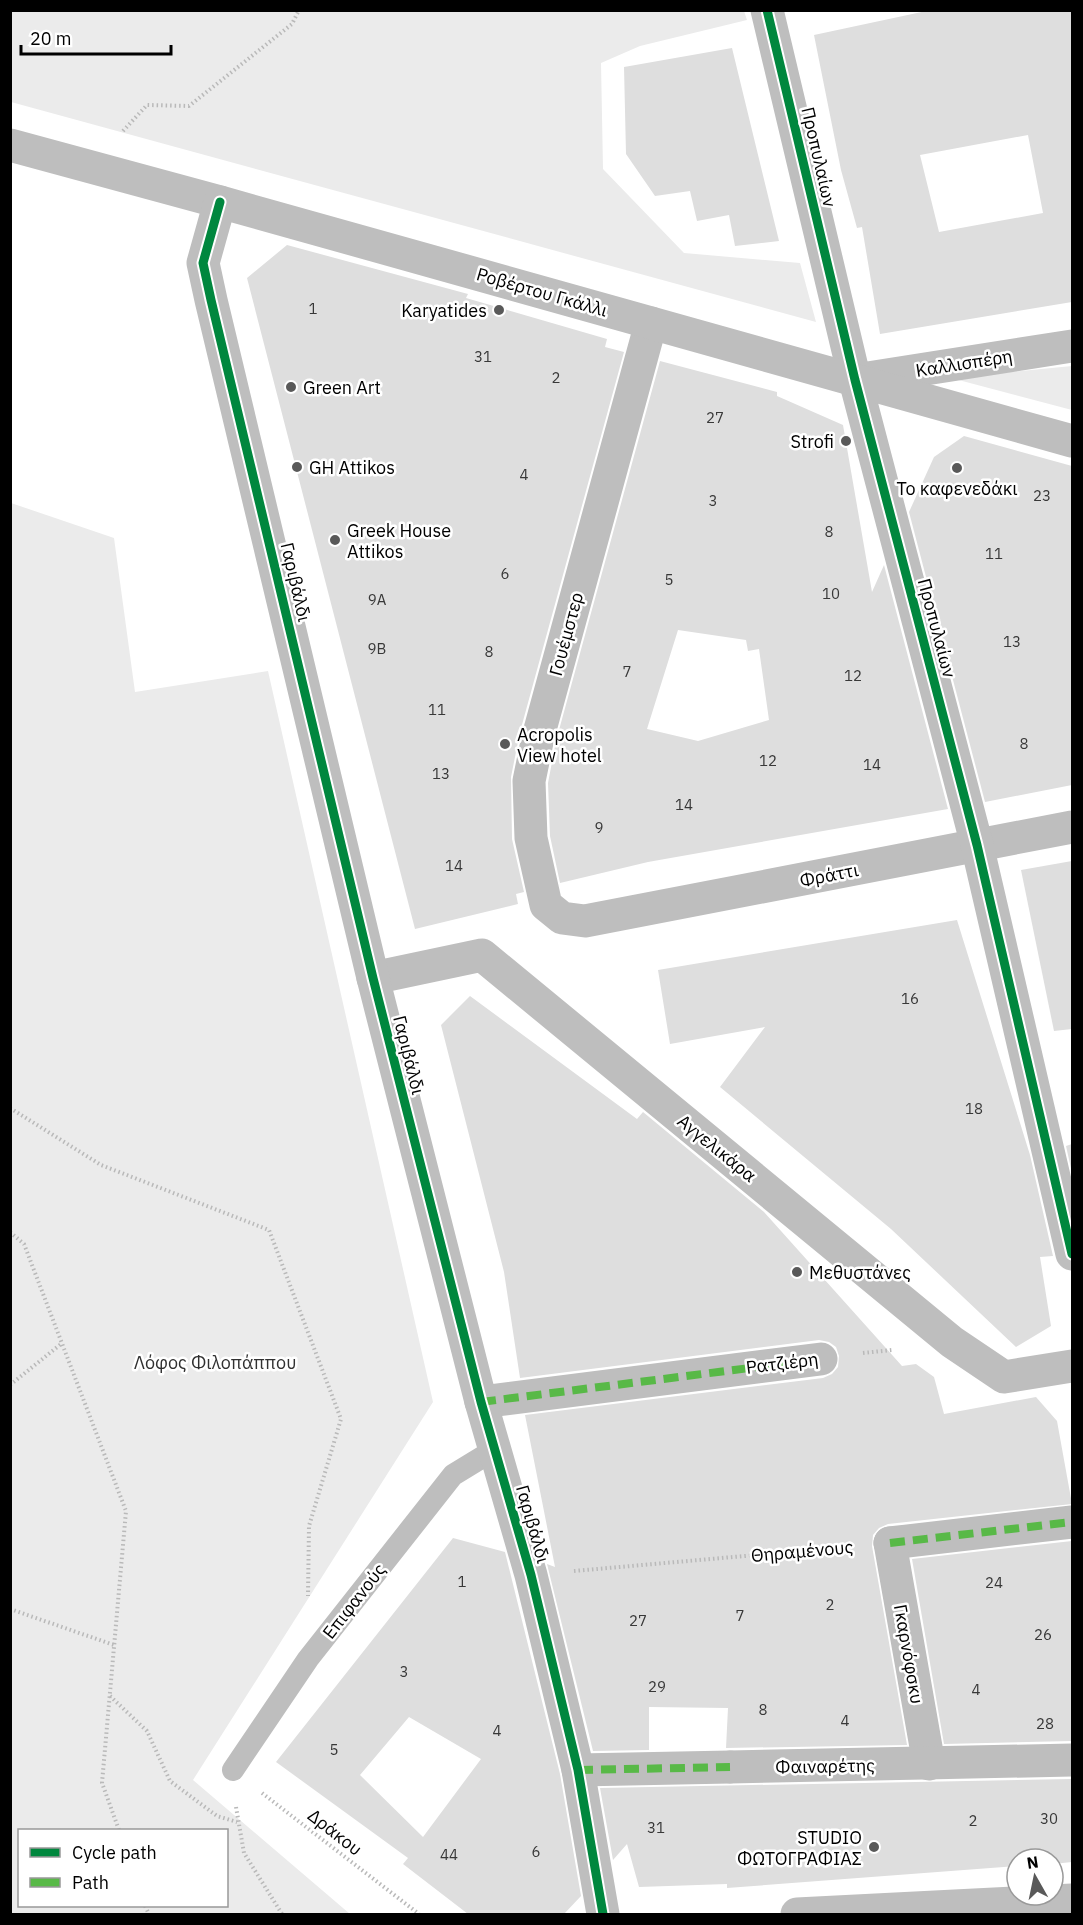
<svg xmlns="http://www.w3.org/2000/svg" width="1083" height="1925" font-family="'IBM Plex Sans',sans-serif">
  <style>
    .green { fill: #ebebeb; fill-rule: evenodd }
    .building { fill: #dedede; fill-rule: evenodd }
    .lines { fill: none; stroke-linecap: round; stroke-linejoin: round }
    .path { stroke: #b9b9b9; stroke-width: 4; stroke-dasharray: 1.5 3; stroke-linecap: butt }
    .service { stroke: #bebebe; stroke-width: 22 }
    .pedestrian { stroke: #bebebe; stroke-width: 33 }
    .minor { stroke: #bebebe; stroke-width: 33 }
    .tertiary { stroke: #bebebe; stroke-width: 33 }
    .quiet { stroke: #58b947; stroke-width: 8; stroke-dasharray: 15 8; stroke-linecap: butt }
    .cycleway-casing { stroke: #fff; stroke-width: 13 }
    .cycleway { stroke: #00873e; stroke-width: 9 }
    .poi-dot { fill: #595959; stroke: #fff; stroke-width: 2 }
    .labels { text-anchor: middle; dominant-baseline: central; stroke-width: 5; stroke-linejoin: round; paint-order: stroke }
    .number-label { font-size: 15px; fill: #383838 }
    .street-label { font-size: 18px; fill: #000; stroke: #fff }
    .poi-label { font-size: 18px; fill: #000; stroke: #fff; text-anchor: start }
    .park-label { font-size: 18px; fill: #313131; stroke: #fff }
  </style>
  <rect width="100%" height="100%" fill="#fff"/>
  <!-- green -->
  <g class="green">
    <polygon points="10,11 744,11 747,20 640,46 601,63 603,169 684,253 800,263 816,322 11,102"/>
    <polygon points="1072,366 1072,410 951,378"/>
    <path d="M11 503 114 538 135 692 268 671 433 1402 193 1780 350 1914H11ZM20 1830H226V1906H20Z"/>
  </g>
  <!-- building -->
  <g class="building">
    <path d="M931 10H1072V302L880 334 862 227 857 228 841 170 814 35ZM1028 135 1043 213 939 232 920 155Z"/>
    <polygon points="732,48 779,241 735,246 729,215 697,221 690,191 655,196 626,154 624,67"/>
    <polygon points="287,245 468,294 466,298 607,339 605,347 624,352 520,732 511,777 512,839 524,892 516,894 518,904 415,929 247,278"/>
    <path d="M660 361 777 392V396L843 425 872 592 884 565 948 809 648 862 560 883 550 836 548 783 556 741ZM678 630 746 640 748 651 759 649 769 720 698 741 647 729Z"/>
    <polygon points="964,436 1072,466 1072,785 985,802 909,512 934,457"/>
    <polygon points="1072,861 1072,1029 1054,1031 1021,870"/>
    <polygon points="957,920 1030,1155 1053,1256 1040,1257 1051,1326 1016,1347 891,1229 720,1087 765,1027 670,1044 658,970"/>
    <polygon points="470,996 637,1119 643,1112 764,1212 902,1366 916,1364 934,1377 944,1414 1036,1397 1057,1421 1072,1504 888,1524 879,1528 873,1535 872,1546 907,1745 726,1748 728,1708 649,1707 649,1750 593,1751 547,1564 555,1567 525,1415 823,1378 832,1374 838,1367 839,1356 836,1347 829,1342 819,1340 520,1378 504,1272 441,1025"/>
    <polygon points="1072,1144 1072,1173 1066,1146"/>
    <path d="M453 1538 505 1552 560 1774 581 1896 564 1914H468L403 1864 408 1858 276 1762ZM409 1717 481 1759 423 1837 360 1775Z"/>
    <polygon points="1072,1541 1072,1741 944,1744 912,1559"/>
    <polygon points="1072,1779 1072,1862 1053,1864 1053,1859 1017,1859 1017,1866 727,1888 727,1884 639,1887 627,1844 613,1860 600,1788"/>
  </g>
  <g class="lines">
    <!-- path -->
    <g class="path">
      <polyline points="123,131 147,105 189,106 292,24 299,10"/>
      <polyline points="10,1108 101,1165 269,1230 341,1419 309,1526 308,1596"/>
      <polyline points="10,1232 24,1244 126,1511 102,1783 119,1830"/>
      <polyline points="863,1353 892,1350"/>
      <polyline points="10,1385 61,1344"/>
      <polyline points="574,1571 847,1547"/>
      <polyline points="10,1609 114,1645"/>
      <polyline points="110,1696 147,1731 170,1781 217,1816 237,1822"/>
      <polyline points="262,1793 419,1914"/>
      <polyline points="236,1807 244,1853 282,1914"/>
      <polyline points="145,1906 149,1914"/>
    </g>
    <!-- service -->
    <polyline class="service" points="233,1770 308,1659 453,1475 494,1450"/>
    <!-- pedestrian -->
    <g class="pedestrian">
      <polyline points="481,1402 821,1359"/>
      <polyline points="890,1543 1072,1522"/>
      <polyline points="578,1770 730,1767"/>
    </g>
    <!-- minor -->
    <g class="minor">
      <polyline points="767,10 855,380 1072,346"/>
      <polyline points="10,145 220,202"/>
      <polyline points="651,323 538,737 529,781 531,838 546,905 562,918 585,921 1072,827"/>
      <polyline points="373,978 482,955 952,1342 1004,1377 1072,1366"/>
      <polyline points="890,1543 929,1764"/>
      <polyline points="730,1767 1072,1760"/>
      <polyline points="797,1914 1072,1900"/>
    </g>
    <!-- tertiary -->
    <g class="tertiary">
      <polyline points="855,380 977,845 1072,1254"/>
      <polyline points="603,1914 578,1770 531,1575 481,1402 373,978 211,300 203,263 220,202 1072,441"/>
    </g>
    <!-- quiet -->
    <g class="quiet">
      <polyline points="481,1402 821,1359"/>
      <polyline points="890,1543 1072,1522"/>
      <polyline points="578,1770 730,1767"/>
    </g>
    <!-- cycleway casing -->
    <g class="cycleway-casing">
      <g id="cycleway">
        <polyline points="767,10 855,380 977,845 1072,1254"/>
        <polyline points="220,202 203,263 211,300 373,978 481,1402 531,1575 578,1770 603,1914"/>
      </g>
    </g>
    <!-- cycleway -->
    <use href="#cycleway" class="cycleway"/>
  </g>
  <!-- markers -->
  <g class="poi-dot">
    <circle cx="499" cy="310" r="6"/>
    <circle cx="291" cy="387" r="6"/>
    <circle cx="846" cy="441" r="6"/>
    <circle cx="297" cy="467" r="6"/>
    <circle cx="957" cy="468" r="6"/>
    <circle cx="335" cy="540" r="6"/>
    <circle cx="505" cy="744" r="6"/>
    <circle cx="797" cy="1272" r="6"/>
    <circle cx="874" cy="1847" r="6"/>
  </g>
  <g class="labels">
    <!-- number labels -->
    <g class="number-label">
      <text x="313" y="308">1</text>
      <text x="483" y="356">31</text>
      <text x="556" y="377">2</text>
      <text x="715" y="417">27</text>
      <text x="524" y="474">4</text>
      <text x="1042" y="495">23</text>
      <text x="713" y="500">3</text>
      <text x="829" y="531">8</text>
      <text x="994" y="553">11</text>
      <text x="505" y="573">6</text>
      <text x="669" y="579">5</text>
      <text x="831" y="593">10</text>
      <text x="377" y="599">9A</text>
      <text x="1012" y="641">13</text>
      <text x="377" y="648">9B</text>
      <text x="489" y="651">8</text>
      <text x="627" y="671">7</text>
      <text x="853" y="675">12</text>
      <text x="437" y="709">11</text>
      <text x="1024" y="743">8</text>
      <text x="768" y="760">12</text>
      <text x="872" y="764">14</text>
      <text x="441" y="773">13</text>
      <text x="684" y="804">14</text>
      <text x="599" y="827">9</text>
      <text x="454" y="865">14</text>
      <text x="910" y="998">16</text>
      <text x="974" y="1108">18</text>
      <text x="462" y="1581">1</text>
      <text x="994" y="1582">24</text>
      <text x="830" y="1604">2</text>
      <text x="740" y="1615">7</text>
      <text x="638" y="1620">27</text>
      <text x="1043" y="1634">26</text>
      <text x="404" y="1671">3</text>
      <text x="657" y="1686">29</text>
      <text x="976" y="1689">4</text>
      <text x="763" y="1709">8</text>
      <text x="845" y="1720">4</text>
      <text x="1045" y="1723">28</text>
      <text x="497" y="1730">4</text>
      <text x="334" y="1749">5</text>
      <text x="1049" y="1818">30</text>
      <text x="973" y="1820">2</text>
      <text x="656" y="1827">31</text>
      <text x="536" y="1851">6</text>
      <text x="449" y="1854">44</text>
    </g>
    <!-- street labels -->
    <g class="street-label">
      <text transform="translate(819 157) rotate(77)">Προπυλαίων</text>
      <text transform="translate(542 292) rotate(16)">Ροβέρτου Γκάλλι</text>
      <text transform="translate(964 363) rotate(-9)">Καλλισπέρη</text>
      <text transform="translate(296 582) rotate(77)">Γαριβάλδι</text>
      <text transform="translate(937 628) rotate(75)">Προπυλαίων</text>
      <text transform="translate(566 634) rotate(-75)">Γουέμστερ</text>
      <text transform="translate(829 875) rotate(-11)">Φράττι</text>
      <text transform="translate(409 1055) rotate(76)">Γαριβάλδι</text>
      <text transform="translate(717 1148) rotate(39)">Αγγελικάρα</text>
      <text transform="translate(782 1363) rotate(-7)">Ρατζιέρη</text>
      <text transform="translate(533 1524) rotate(74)">Γαριβάλδι</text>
      <text transform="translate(802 1551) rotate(-5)">Θηραμένους</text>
      <text transform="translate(354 1601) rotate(-52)">Επιφανούς</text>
      <text transform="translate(909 1654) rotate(80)">Γκαρνόφσκυ</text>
      <text transform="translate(825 1766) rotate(-1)">Φαιναρέτης</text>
      <text transform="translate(335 1832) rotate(38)">Δράκου</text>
    </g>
    <!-- poi labels -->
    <g class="poi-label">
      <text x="487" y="310" text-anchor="end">Karyatides</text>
      <text x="303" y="387">Green Art</text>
      <text x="834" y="441" text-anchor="end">Strofi</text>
      <text x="309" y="467">GH Attikos</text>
      <text x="957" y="488" text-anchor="middle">Το καφενεδάκι</text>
      <text x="347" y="530">Greek House<tspan x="347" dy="21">Attikos</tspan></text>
      <text x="517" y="734">Acropolis<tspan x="517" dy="21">View hotel</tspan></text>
      <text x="809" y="1272">Μεθυστάνες</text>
      <text x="862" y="1837" text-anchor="end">STUDIO<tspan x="862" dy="21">ΦΩΤΟΓΡΑΦΙΑΣ</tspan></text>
    </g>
    <!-- park labels -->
    <g class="park-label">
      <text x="215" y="1362">Λόφος Φιλοπάππου</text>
    </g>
  </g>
  <!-- border -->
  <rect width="1083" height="1925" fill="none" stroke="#000000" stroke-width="24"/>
  <!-- legend -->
  <rect x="18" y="1829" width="210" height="78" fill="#ffffff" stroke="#999999" stroke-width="1.5"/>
  <rect x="30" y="1848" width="30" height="9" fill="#00873e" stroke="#999999" stroke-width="1.5"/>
  <text x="72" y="1859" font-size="18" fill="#000000">Cycle path</text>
  <rect x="30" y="1878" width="30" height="9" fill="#58b947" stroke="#999999" stroke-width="1.5"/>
  <text x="72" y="1889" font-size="18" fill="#000000">Path</text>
  <!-- north arrow -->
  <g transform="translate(1035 1877) rotate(351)"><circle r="28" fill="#ffffff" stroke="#999999" stroke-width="1.5"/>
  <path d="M0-4.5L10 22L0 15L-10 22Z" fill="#595959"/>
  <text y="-9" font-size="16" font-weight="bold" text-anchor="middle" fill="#000000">N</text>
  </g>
  <!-- scale -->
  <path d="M21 45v9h150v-9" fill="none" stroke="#000000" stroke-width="3"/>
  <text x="30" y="45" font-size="18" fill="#000000" stroke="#ffffff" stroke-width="4.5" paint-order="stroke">20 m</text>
</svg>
